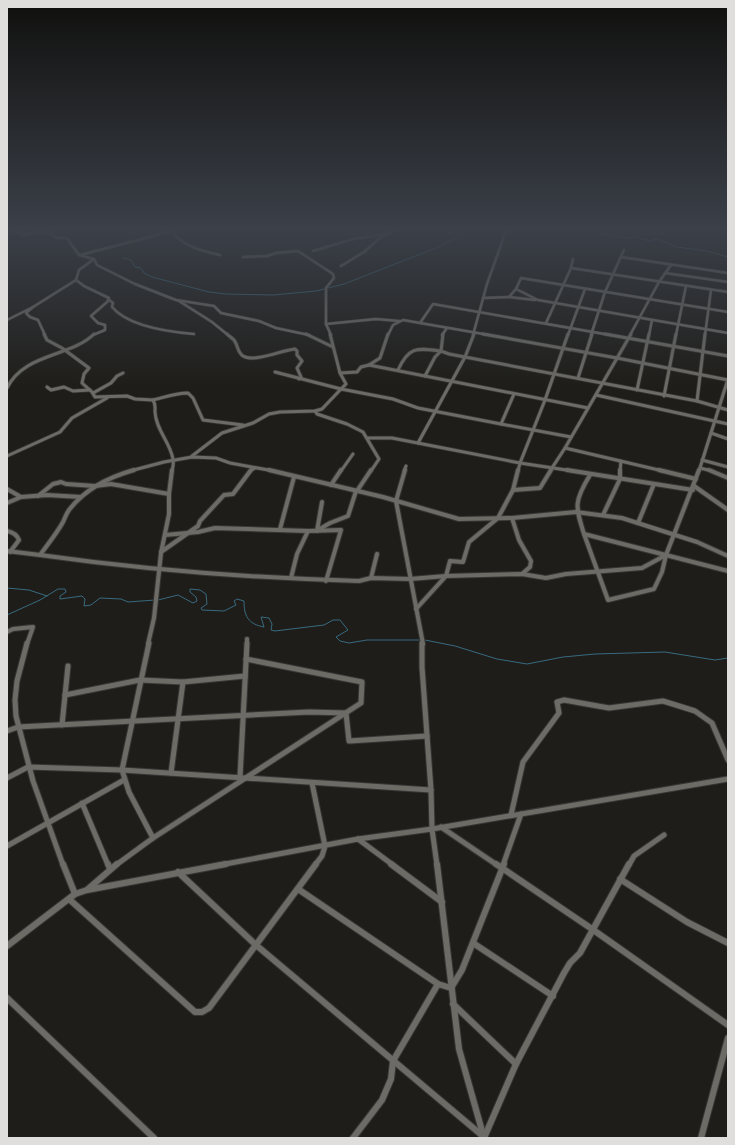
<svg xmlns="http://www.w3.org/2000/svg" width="735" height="1145" font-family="Montserrat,sans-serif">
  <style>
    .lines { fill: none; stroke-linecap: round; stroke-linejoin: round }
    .stream { stroke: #386a80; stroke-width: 1 }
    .street-far4-casing { stroke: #373634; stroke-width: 3.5 }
    .street-far3-casing { stroke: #373634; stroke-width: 4.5 }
    .street-far2-casing { stroke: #373634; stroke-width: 6 }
    .street-far1-casing { stroke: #373634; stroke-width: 7 }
    .street-casing { stroke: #373634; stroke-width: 8 }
    .street-far4 { stroke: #6c6b66; stroke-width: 2.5 }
    .street-far3 { stroke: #6c6b66; stroke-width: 3 }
    .street-far2 { stroke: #6c6b66; stroke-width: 4 }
    .street-far1 { stroke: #6c6b66; stroke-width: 5 }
    .street { stroke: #6c6b66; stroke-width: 6 }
  </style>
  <rect width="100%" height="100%" fill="#1e1d19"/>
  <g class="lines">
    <!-- stream -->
    <g class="stream">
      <polyline points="577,228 601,230 603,231 600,233 602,234 627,238 636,237 649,241 657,239 677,247 707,251 728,257"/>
      <polyline points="123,258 131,260 135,267 141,268 144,273 152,277 209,292 226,294 273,295 316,291 344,284 441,246 472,228"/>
      <polyline points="7,588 29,590 47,596"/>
      <path d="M158 600 178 595 193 603 197 601 196 597 190 592V589L200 590 206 594 207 604 201 608 202 610 224 611 236 605 234 601 237 599 244 601C244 616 248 624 264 627L261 617 269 618 272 624 271 630 275 631 324 625 333 620H340L348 630 336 637 340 641 349 643 367 640H421"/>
      <polyline points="7,615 40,600 58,589 65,589 66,592 60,596 60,599 82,596 85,599 84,606 91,605 100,598 121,599 128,602 155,600"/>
      <polyline points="425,640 455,646 497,659 527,664 563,657 595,654 665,652 715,660 728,658"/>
    </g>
    <!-- street-far4 casing -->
    <g class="street-far4-casing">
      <g id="street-far4">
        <polyline points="12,228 13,231 25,235 38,231 48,232 57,238 67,238 79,255 94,259 97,265 135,284 176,300 214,306 221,313 259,321 276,328 309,335"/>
        <path d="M175 231 173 233C185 247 203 251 220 255"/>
        <polyline points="313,251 353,239 386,234"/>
        <polyline points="80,255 184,228"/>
        <polyline points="243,257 267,256 276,253 298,251 333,274 334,278 326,288 326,324 331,335"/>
        <polyline points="621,257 728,273"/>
        <polyline points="341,266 364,252 382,236 401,228"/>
        <polyline points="571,268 728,292"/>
        <polyline points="665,273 728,282"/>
        <polyline points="76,280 84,286 109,298 107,302 91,316 98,323 105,325 105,330 93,335"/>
        <polyline points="516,289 538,300 728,333"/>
        <polyline points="509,297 516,289 521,278 728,312"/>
        <polyline points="483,298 509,297 535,300"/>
        <path d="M109 300 113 303 112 307C128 326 170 332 194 334"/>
        <polyline points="179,301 212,322 228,335"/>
        <polyline points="33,307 26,313 30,317 38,320 45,335"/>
        <polyline points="7,320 33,307 76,280 79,270 94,259"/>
        <polyline points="420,323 433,304 610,335"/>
        <polyline points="546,323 571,268 573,259"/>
        <polyline points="326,324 376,319 399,321"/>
        <polyline points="388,335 393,325 403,320 489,335"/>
        <polyline points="442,335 447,328"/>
        <polyline points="473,335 487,284 507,228"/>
        <polyline points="568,335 585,289"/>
        <polyline points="591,335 605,292 624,250"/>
        <polyline points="630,335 659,282 671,265"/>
        <polyline points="649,335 652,320"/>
        <polyline points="676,335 686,286"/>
        <polyline points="705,335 711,290"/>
      </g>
    </g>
    <!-- street-far3 casing -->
    <g class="street-far3-casing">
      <g id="street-far3">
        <path d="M44 334 47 340 62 348 89 368 84 374 82 383 92 392 95 397 127 396 135 399 153 400C156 405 155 406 155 412 156 430 170 442 173 459 174 463 173 467 172 471"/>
        <path d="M227 334C229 336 232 338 234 340 238 345 237 352 243 356 254 363 282 350 295 349L297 351V355L302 361 297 368 301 377 299 379"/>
        <polyline points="306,334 333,347"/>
        <polyline points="330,334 340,373"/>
        <polyline points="388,334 380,358 369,365 588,408"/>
        <polyline points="443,334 441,351 449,354 697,401 728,410"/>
        <polyline points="483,334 617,358 728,380"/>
        <polyline points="568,334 545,400 520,463 573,471"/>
        <polyline points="605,334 728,356"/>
        <path d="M398 370C409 346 417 348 441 351L435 357 425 376"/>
        <polyline points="275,372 341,389 346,384 340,373 357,372 361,367 369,365"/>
        <polyline points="578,378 592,334"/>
        <polyline points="47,387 51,390 64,387 73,391 90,390"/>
        <path d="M7 388C24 353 71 357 94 334"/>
        <polyline points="341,389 393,399 418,408 501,424"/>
        <polyline points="637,390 649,334"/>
        <polyline points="93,393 111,383 117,376 123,373"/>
        <polyline points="514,394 501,424 571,437"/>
        <polyline points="596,395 728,424"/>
        <polyline points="664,396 676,334"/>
        <path d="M153 400C165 397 176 393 188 393L193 398 203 420 243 425"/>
        <polyline points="697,401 705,334"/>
        <polyline points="315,411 317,414 347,424 363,432 379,459 371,471"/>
        <polyline points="711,433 728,439"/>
        <polyline points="368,438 392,438 520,463 518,471"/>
        <polyline points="418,443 465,357 474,334"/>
        <polyline points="565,448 631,334"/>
        <polyline points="7,456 60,432 72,418 107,398"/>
        <polyline points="192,456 222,433 253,423 269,414 280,412 315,411 322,409 341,389"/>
        <polyline points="702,460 728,467"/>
        <polyline points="700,468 712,471"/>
        <polyline points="130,471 164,462 192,457 216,458 230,463 274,471"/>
        <polyline points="250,471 255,468"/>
        <polyline points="341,471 353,454"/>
        <polyline points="404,471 406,466"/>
        <polyline points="550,471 565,448 663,471"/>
        <polyline points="620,471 621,461"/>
        <polyline points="699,471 728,379"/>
      </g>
    </g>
    <!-- street-far2 casing -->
    <g class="street-far2-casing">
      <g id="street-far2">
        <path d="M134 470C109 477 85 489 69 510 66 514 65 518 63 522 57 533 48 544 40 555 146 570 252 578 359 581L371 578 410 579 446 576 522 574 546 578 566 574 642 568 666 555"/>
        <polyline points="269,470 383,497 459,519 512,518 576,512 622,518 697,542 728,556"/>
        <polyline points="405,470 396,501 423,644"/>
        <polyline points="567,470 693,490"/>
        <polyline points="659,470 696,479"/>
        <polyline points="709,470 728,478"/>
        <path d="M590 475C574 501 575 506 584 534L728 571"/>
        <polyline points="331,485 341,470"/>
        <polyline points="694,486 728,510"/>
        <polyline points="7,489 21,497 47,495 81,497"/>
        <polyline points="513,490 518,470"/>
        <polyline points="357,491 371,470"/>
        <polyline points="38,496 53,484 61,482 66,484 95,486 111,484 169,494"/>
        <polyline points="7,503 21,497"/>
        <polyline points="603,515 620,479 620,470"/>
        <polyline points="512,518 519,540 531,561 530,567 522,574"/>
        <polyline points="638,523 654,484"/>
        <polyline points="280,529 294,477"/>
        <polyline points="318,530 330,523 348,516 356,491"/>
        <path d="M7 531C12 532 17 535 19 540L10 552"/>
        <polyline points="317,531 322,502"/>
        <polyline points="584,534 608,600 654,589 662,572 666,555 699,470"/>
        <polyline points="165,535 198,532 215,528 308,531 341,530 326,581"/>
        <polyline points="7,551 40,555"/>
        <polyline points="161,552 198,526 200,521 224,495 233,494 251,470"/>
        <polyline points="291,578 297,554 308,531"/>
        <polyline points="371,578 377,554"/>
        <polyline points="416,609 446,576 450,561 463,562 469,542 498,518 513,490 540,488 551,470"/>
        <polyline points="7,632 13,629 33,627 27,644"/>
        <polyline points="148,644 154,618 161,553 169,514 169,494 172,470"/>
        <polyline points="247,644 247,639"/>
      </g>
    </g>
    <!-- street-far1 casing -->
    <g class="street-far1-casing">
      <g id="street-far1">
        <polyline points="27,643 17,681 15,700 16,716 33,781 63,865"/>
        <polyline points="149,643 122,770 129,792 153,838"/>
        <polyline points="422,643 422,667 431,790 432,829 437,865"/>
        <polyline points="65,695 140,680 183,682 245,676"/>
        <polyline points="62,725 68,666"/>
        <polyline points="7,731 18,727 309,712 346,713 349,741 427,736"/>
        <polyline points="171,773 183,682"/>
        <polyline points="240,777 247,643"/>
        <polyline points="7,778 28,767 122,770 431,790"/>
        <polyline points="312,783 325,846 322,856 315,865"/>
        <polyline points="82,803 108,865"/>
        <polyline points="511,815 523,762 559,713 557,702 564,700 609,708 663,701 695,711 712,723 728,760"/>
        <polyline points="441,827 497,865"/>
        <polyline points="358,839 393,865"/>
        <polyline points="7,846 124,780"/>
        <polyline points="116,865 153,838 361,703 362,682 246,659"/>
        <polyline points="220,865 358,839 432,829 728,779"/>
        <polyline points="503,865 521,814"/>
        <polyline points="629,865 634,856 664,835"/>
      </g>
    </g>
    <!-- street casing -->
    <g class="street-casing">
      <g id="street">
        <polyline points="63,864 75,894"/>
        <polyline points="108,864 110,869"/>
        <polyline points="391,864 442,902"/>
        <polyline points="437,864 459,1049 484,1138"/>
        <polyline points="496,864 592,929 728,1025"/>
        <polyline points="178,872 256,945 484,1137"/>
        <polyline points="620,879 687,922 728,943"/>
        <polyline points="88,889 117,864"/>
        <polyline points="298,889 438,984 451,988 462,970 504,864"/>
        <polyline points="69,899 195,1012 202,1012 209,1008 316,864"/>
        <polyline points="473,943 553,996"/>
        <polyline points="7,946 75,894 87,890 226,864"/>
        <polyline points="7,998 154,1138"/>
        <polyline points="453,1004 516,1064"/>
        <polyline points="353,1138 382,1100 391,1079 393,1061 438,984"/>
        <polyline points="484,1138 516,1064 564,973 570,963 580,953 629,864"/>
        <polyline points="701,1138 728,1038"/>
      </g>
    </g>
    <!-- street-far4 -->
    <use href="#street-far4" class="street-far4"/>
    <!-- street-far3 -->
    <use href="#street-far3" class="street-far3"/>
    <!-- street-far2 -->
    <use href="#street-far2" class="street-far2"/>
    <!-- street-far1 -->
    <use href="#street-far1" class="street-far1"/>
    <!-- street -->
    <use href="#street" class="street"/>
  </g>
  <!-- sky -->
  <linearGradient id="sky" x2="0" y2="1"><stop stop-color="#10100e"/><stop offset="0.59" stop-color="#3b4049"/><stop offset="1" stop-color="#3b4049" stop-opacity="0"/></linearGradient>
  <rect width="735" height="388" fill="url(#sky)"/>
  <!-- border -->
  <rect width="735" height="1145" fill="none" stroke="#dfdedc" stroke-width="16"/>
</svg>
